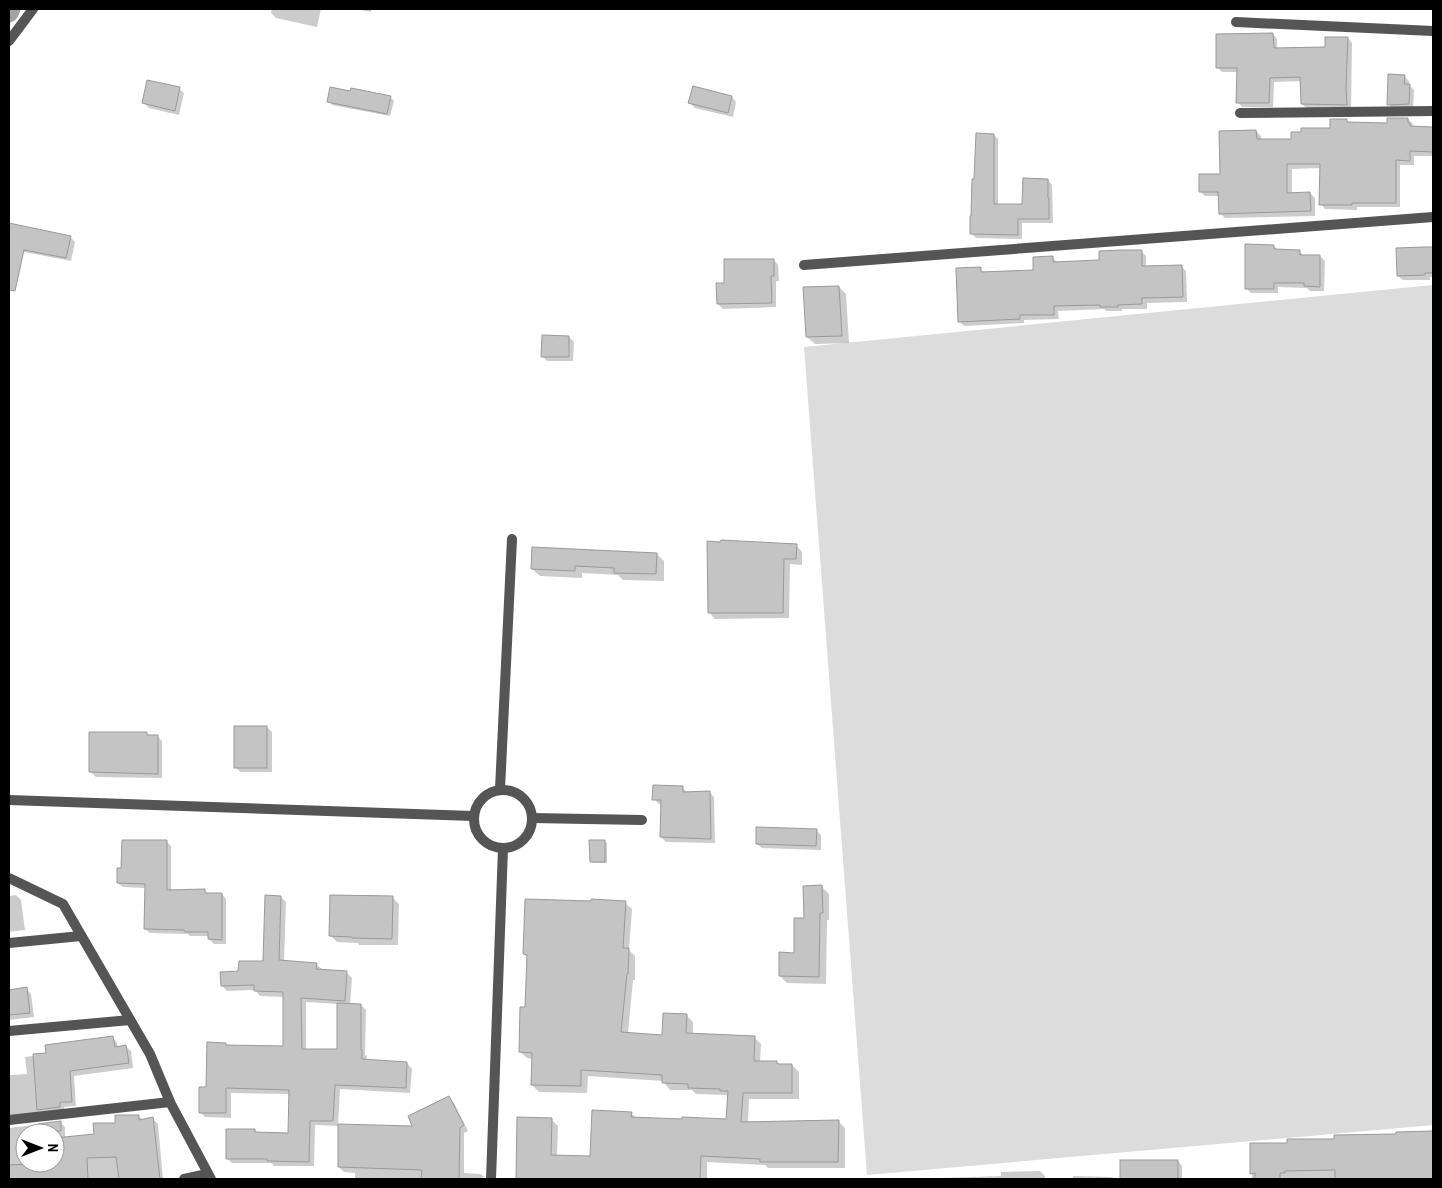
<svg xmlns="http://www.w3.org/2000/svg" width="1442" height="1188" font-family="'Archivo Narrow',sans-serif">
  <style>
    .green { fill: #dcdcdc }
    .shadow { fill: #0003; fill-rule: evenodd }
    .lines { fill: none; stroke-linecap: round; stroke-linejoin: round }
    .canal { stroke: #a3a3a3; stroke-width: 19 }
    .building { fill: #c4c4c4; stroke: #999 }
    .minor { stroke: #555; stroke-width: 10 }
  </style>
  <rect width="100%" height="100%" fill="#fff"/>
  <!-- green -->
  <polygon class="green" points="1433,285 1433,1125 867,1175 804,347"/>
  <!-- shadow -->
  <g class="shadow">
    <polygon points="272,9 321,9 317,27 276,18 271,13"/>
    <polygon points="356,9 371,9 371,12"/>
    <polygon points="1273,34 1277,39 1277,49 1326,48 1348,38 1352,43 1351,109 1306,108 1302,104 1301,81 1274,82 1273,107 1242,107 1238,102 1238,72 1222,72 1217,67"/>
    <polygon points="1404,76 1409,81 1409,85 1414,90 1413,109 1393,109 1388,104"/>
    <polygon points="179,89 184,93 179,115 149,108 144,103"/>
    <polygon points="390,97 394,101 390,116 332,105 329,101"/>
    <polygon points="732,97 736,102 733,117 695,108 690,103"/>
    <polygon points="1408,119 1413,124 1412,128 1433,129 1433,156 1414,156 1414,165 1400,165 1400,207 1357,207 1357,210 1325,209 1321,204 1321,168 1292,169 1292,194 1310,193 1315,198 1315,216 1225,218 1220,213 1220,196 1205,196 1200,191 1221,175 1256,131 1261,136 1261,141 1292,141 1331,129 1346,120 1350,123 1388,124"/>
    <polygon points="994,135 998,139 998,205 1023,206 1048,180 1052,185 1053,223 1022,223 1022,239 976,238 971,233 976,180"/>
    <polygon points="9,224 70,237 75,242 71,261 9,249"/>
    <polygon points="1274,246 1278,250 1299,251 1304,256 1320,256 1325,261 1324,291 1310,291 1307,288 1278,287 1278,293 1251,293 1246,288"/>
    <polygon points="1397,249 1433,249 1433,277 1430,277 1430,280 1403,280 1398,276"/>
    <polygon points="1141,251 1146,256 1146,267 1181,266 1186,271 1187,302 1147,303 1147,309 1122,309 1122,311 1106,311 1104,309 1058,311 1059,319 1024,320 1024,323 964,326 959,321 980,269 985,273 1034,271 1053,258 1058,263 1100,262"/>
    <polygon points="774,260 778,265 779,281 776,281 776,307 723,309 718,304 725,284"/>
    <polygon points="839,287 846,294 849,343 815,344 807,337"/>
    <polygon points="569,337 574,342 573,361 547,361 542,356"/>
    <polygon points="796,545 802,552 802,565 790,564 789,618 715,619 709,612"/>
    <polygon points="657,554 664,561 664,581 623,580 618,575 582,573 582,578 540,576 532,569"/>
    <polygon points="267,727 272,732 272,772 240,772 236,767"/>
    <polygon points="147,733 150,736 157,736 162,741 162,778 96,777 91,772"/>
    <polygon points="682,787 687,793 709,792 714,797 715,843 666,842 661,837 662,804 659,804 654,799"/>
    <polygon points="816,830 821,835 821,850 762,848 757,844"/>
    <polygon points="166,841 171,846 171,891 204,890 208,894 222,894 226,899 226,944 214,944 209,939 209,936 190,936 188,934 150,933 145,929 146,888 123,887 118,883 122,869"/>
    <polygon points="604,841 607,843 607,863 593,863 591,861"/>
    <polygon points="822,887 829,894 829,920 827,920 826,984 787,983 780,976 795,954 805,920"/>
    <polygon points="16,895 21,900 25,930 9,932 9,896"/>
    <path d="M281 897 286 902 284 962 316 964 322 969 321 971 347 973 352 978 350 1005H361L366 1010 365 1055 367 1056 366 1061 407 1063 412 1069 410 1093 340 1089 338 1126 414 1127 449 1097 454 1103 468 1131 464 1133V1173L481 1174 486 1179H355V1173L344 1172 339 1167 340 1126 315 1125 314 1166H274L271 1163H232L227 1158 255 1130 258 1134H289L290 1094 231 1093V1118L205 1117 200 1112 207 1089 226 1044 228 1046 285 1048 284 997 260 996 255 990 227 991 222 986 240 972 265 963ZM306 1002 339 1004 338 1050H306Z"/>
    <polygon points="392,897 399,904 398,945 359,945 358,943 337,942 331,936"/>
    <polygon points="625,903 632,909 629,950 635,956 635,980 633,980 628,1034 663,1036 686,1015 693,1022 693,1035 754,1037 761,1044 760,1062 777,1062 780,1065 792,1065 799,1072 799,1099 749,1099 748,1123 838,1121 845,1128 845,1168 768,1168 765,1165 707,1162 707,1179 517,1178 551,1119 558,1126 557,1157 591,1157 631,1113 636,1118 727,1121 728,1097 726,1095 696,1094 692,1090 670,1090 663,1081 588,1076 587,1093 539,1092 532,1085 533,1059 527,1058 520,1052 527,1009 528,958 524,954"/>
    <polygon points="27,989 31,994 34,1017 9,1020 9,991"/>
    <polygon points="113,1038 117,1043 118,1048 126,1047 131,1051 133,1068 74,1076 76,1106 64,1107 65,1112 9,1121 10,1075 27,1074 25,1057 48,1054"/>
    <path d="M138 1116 143 1120 153 1119 158 1124 163 1179H9V1128L60 1122 65 1127V1138L95 1135 116 1124ZM25 1133H55V1163H25Z"/>
    <polygon points="1430,1131 1433,1131 1433,1179 1252,1179 1251,1144 1289,1144 1398,1135"/>
    <polygon points="1121,1161 1178,1161 1182,1166 1182,1179 1121,1179"/>
    <polygon points="1040,1171 1045,1176 1045,1179 942,1179 942,1178 1001,1176 1001,1172"/>
    <polygon points="1073,1176 1112,1177 1115,1179 1073,1179"/>
  </g>
  <g class="lines">
    <!-- canal -->
    <polyline class="canal" points="9,13 11,9"/>
  </g>
  <!-- building -->
  <g class="building">
    <polygon points="1273,33 1274,48 1325,47 1325,37 1348,37 1346,88 1347,105 1301,104 1300,77 1270,78 1269,103 1236,103 1237,68 1216,68 1216,34"/>
    <polygon points="1388,74 1405,75 1404,84 1410,84 1409,104 1387,105"/>
    <polygon points="147,80 180,87 175,111 142,103"/>
    <polygon points="693,86 732,96 728,113 688,103"/>
    <polygon points="330,87 350,91 351,88 391,96 387,114 327,102"/>
    <polygon points="1387,118 1408,118 1408,123 1410,123 1410,126 1433,127 1433,152 1410,151 1410,161 1396,160 1396,203 1352,203 1352,205 1319,205 1320,164 1287,164 1287,193 1310,192 1311,211 1219,214 1218,192 1199,192 1199,174 1220,174 1219,131 1256,130 1257,139 1291,139 1291,132 1301,132 1301,128 1330,128 1330,119 1347,119 1347,122 1387,123"/>
    <polygon points="976,133 994,134 994,204 1022,204 1023,178 1048,179 1048,198 1049,198 1049,219 1018,219 1018,235 970,234 970,216 971,216 972,179 974,179"/>
    <polygon points="9,223 71,236 66,258 24,250 15,291 9,290"/>
    <polygon points="1245,244 1274,245 1274,249 1300,250 1300,255 1320,255 1320,287 1304,286 1304,283 1274,283 1274,289 1245,289"/>
    <polygon points="1425,247 1433,247 1433,273 1425,273 1425,275 1397,276 1396,248"/>
    <polygon points="1122,250 1142,250 1142,266 1182,265 1183,297 1142,298 1142,304 1118,305 1118,307 1100,307 1100,305 1054,306 1054,315 1020,315 1020,319 958,322 956,268 981,267 981,272 1033,270 1033,257 1053,256 1053,262 1099,260 1099,251"/>
    <polygon points="724,259 774,259 774,276 771,276 772,303 717,304 716,283 724,283"/>
    <polygon points="839,286 842,336 806,337 803,287"/>
    <polygon points="542,335 569,336 569,357 541,357"/>
    <polygon points="721,540 797,544 796,559 784,559 783,613 708,613 707,541 720,542"/>
    <polygon points="532,547 657,553 656,574 614,573 614,568 575,566 575,571 531,569"/>
    <rect x="234" y="726" width="33" height="42"/>
    <polygon points="89,732 147,732 147,735 158,735 158,774 89,772"/>
    <polygon points="653,785 683,786 683,792 710,791 711,839 660,837 661,800 652,800"/>
    <polygon points="756,827 817,829 816,846 756,844"/>
    <polygon points="122,840 167,840 167,890 205,889 205,893 222,893 222,940 208,939 208,932 185,932 184,930 144,929 145,884 117,883 117,868 121,868"/>
    <polygon points="589,840 605,840 605,862 590,862"/>
    <polygon points="822,885 823,913 820,913 819,977 779,976 779,952 794,953 794,918 804,918 803,886"/>
    <polygon points="265,895 281,896 279,960 317,963 316,969 347,971 345,1001 301,998 302,1049 337,1049 337,1003 361,1004 361,1050 362,1050 362,1059 407,1062 406,1088 335,1085 333,1121 310,1121 309,1162 267,1161 267,1159 226,1159 226,1129 255,1129 255,1132 288,1133 289,1090 226,1088 226,1113 199,1113 199,1087 206,1087 207,1042 226,1043 226,1045 283,1046 283,992 254,991 254,985 221,986 220,972 238,971 239,961 263,961"/>
    <polygon points="330,895 393,896 392,939 352,938 352,937 329,936"/>
    <polygon points="525,899 591,901 591,899 626,901 623,948 629,948 628,974 627,974 621,1032 662,1035 663,1013 687,1014 686,1033 755,1036 754,1061 777,1061 777,1064 792,1064 792,1093 743,1093 741,1122 839,1120 838,1162 760,1162 760,1159 701,1156 700,1179 516,1179 517,1117 552,1118 551,1155 590,1156 592,1110 632,1112 631,1117 682,1119 682,1117 726,1119 728,1091 720,1091 720,1089 688,1088 688,1084 662,1083 662,1075 581,1070 581,1086 531,1085 532,1053 519,1052 520,1007 525,1007 527,955 523,954"/>
    <polygon points="27,987 30,1013 9,1015 9,990"/>
    <polygon points="113,1036 115,1047 126,1045 129,1063 70,1071 72,1102 60,1102 60,1107 37,1110 33,1054 46,1053 45,1045"/>
    <polygon points="449,1096 464,1125 460,1128 459,1179 421,1179 422,1170 338,1167 338,1124 412,1126 408,1116"/>
    <polygon points="115,1115 139,1115 139,1120 153,1117 160,1179 119,1179 116,1157 87,1158 88,1179 9,1179 9,1165 55,1163 55,1138 94,1134 93,1123 115,1123"/>
    <polygon points="61,1121 61,1131 38,1132 38,1124"/>
    <polygon points="1433,1131 1433,1179 1335,1179 1335,1170 1285,1171 1285,1173 1280,1173 1280,1179 1255,1179 1255,1173 1250,1174 1250,1143 1287,1143 1287,1139 1334,1139 1334,1135 1396,1134 1396,1132"/>
    <rect x="1120" y="1160" width="58" height="19"/>
  </g>
  <g class="lines">
    <!-- minor -->
    <g class="minor">
      <polyline points="1236,22 1433,31"/>
      <polyline points="9,41 33,9"/>
      <polyline points="1240,113 1433,111"/>
      <polyline points="804,265 1433,217"/>
      <polyline points="500,789 512,539"/>
      <circle cx="503" cy="819" r="29"/>
      <polyline points="9,800 473,816"/>
      <polyline points="532,818 642,820"/>
      <polyline points="9,878 63,904 150,1054 170,1102 211,1179"/>
      <polyline points="9,943 81,936"/>
      <polyline points="9,1031 130,1020"/>
      <polyline points="9,1120 170,1102"/>
      <polyline points="184,1179 207,1174"/>
      <polyline points="491,1179 503,848"/>
    </g>
  </g>
  <!-- border -->
  <rect width="1442" height="1188" fill="none" stroke="#000000" stroke-width="20"/>
  <!-- north arrow -->
  <g transform="translate(40 1148) rotate(90)"><circle r="24" fill="#ffffff" stroke="#999999"/>
  <path d="M0-4L9 19L0 12L-9 19Z" fill="#000000"/>
  <text y="-8" font-size="14" font-weight="bold" text-anchor="middle" fill="#000000">N</text>
  </g>
</svg>
